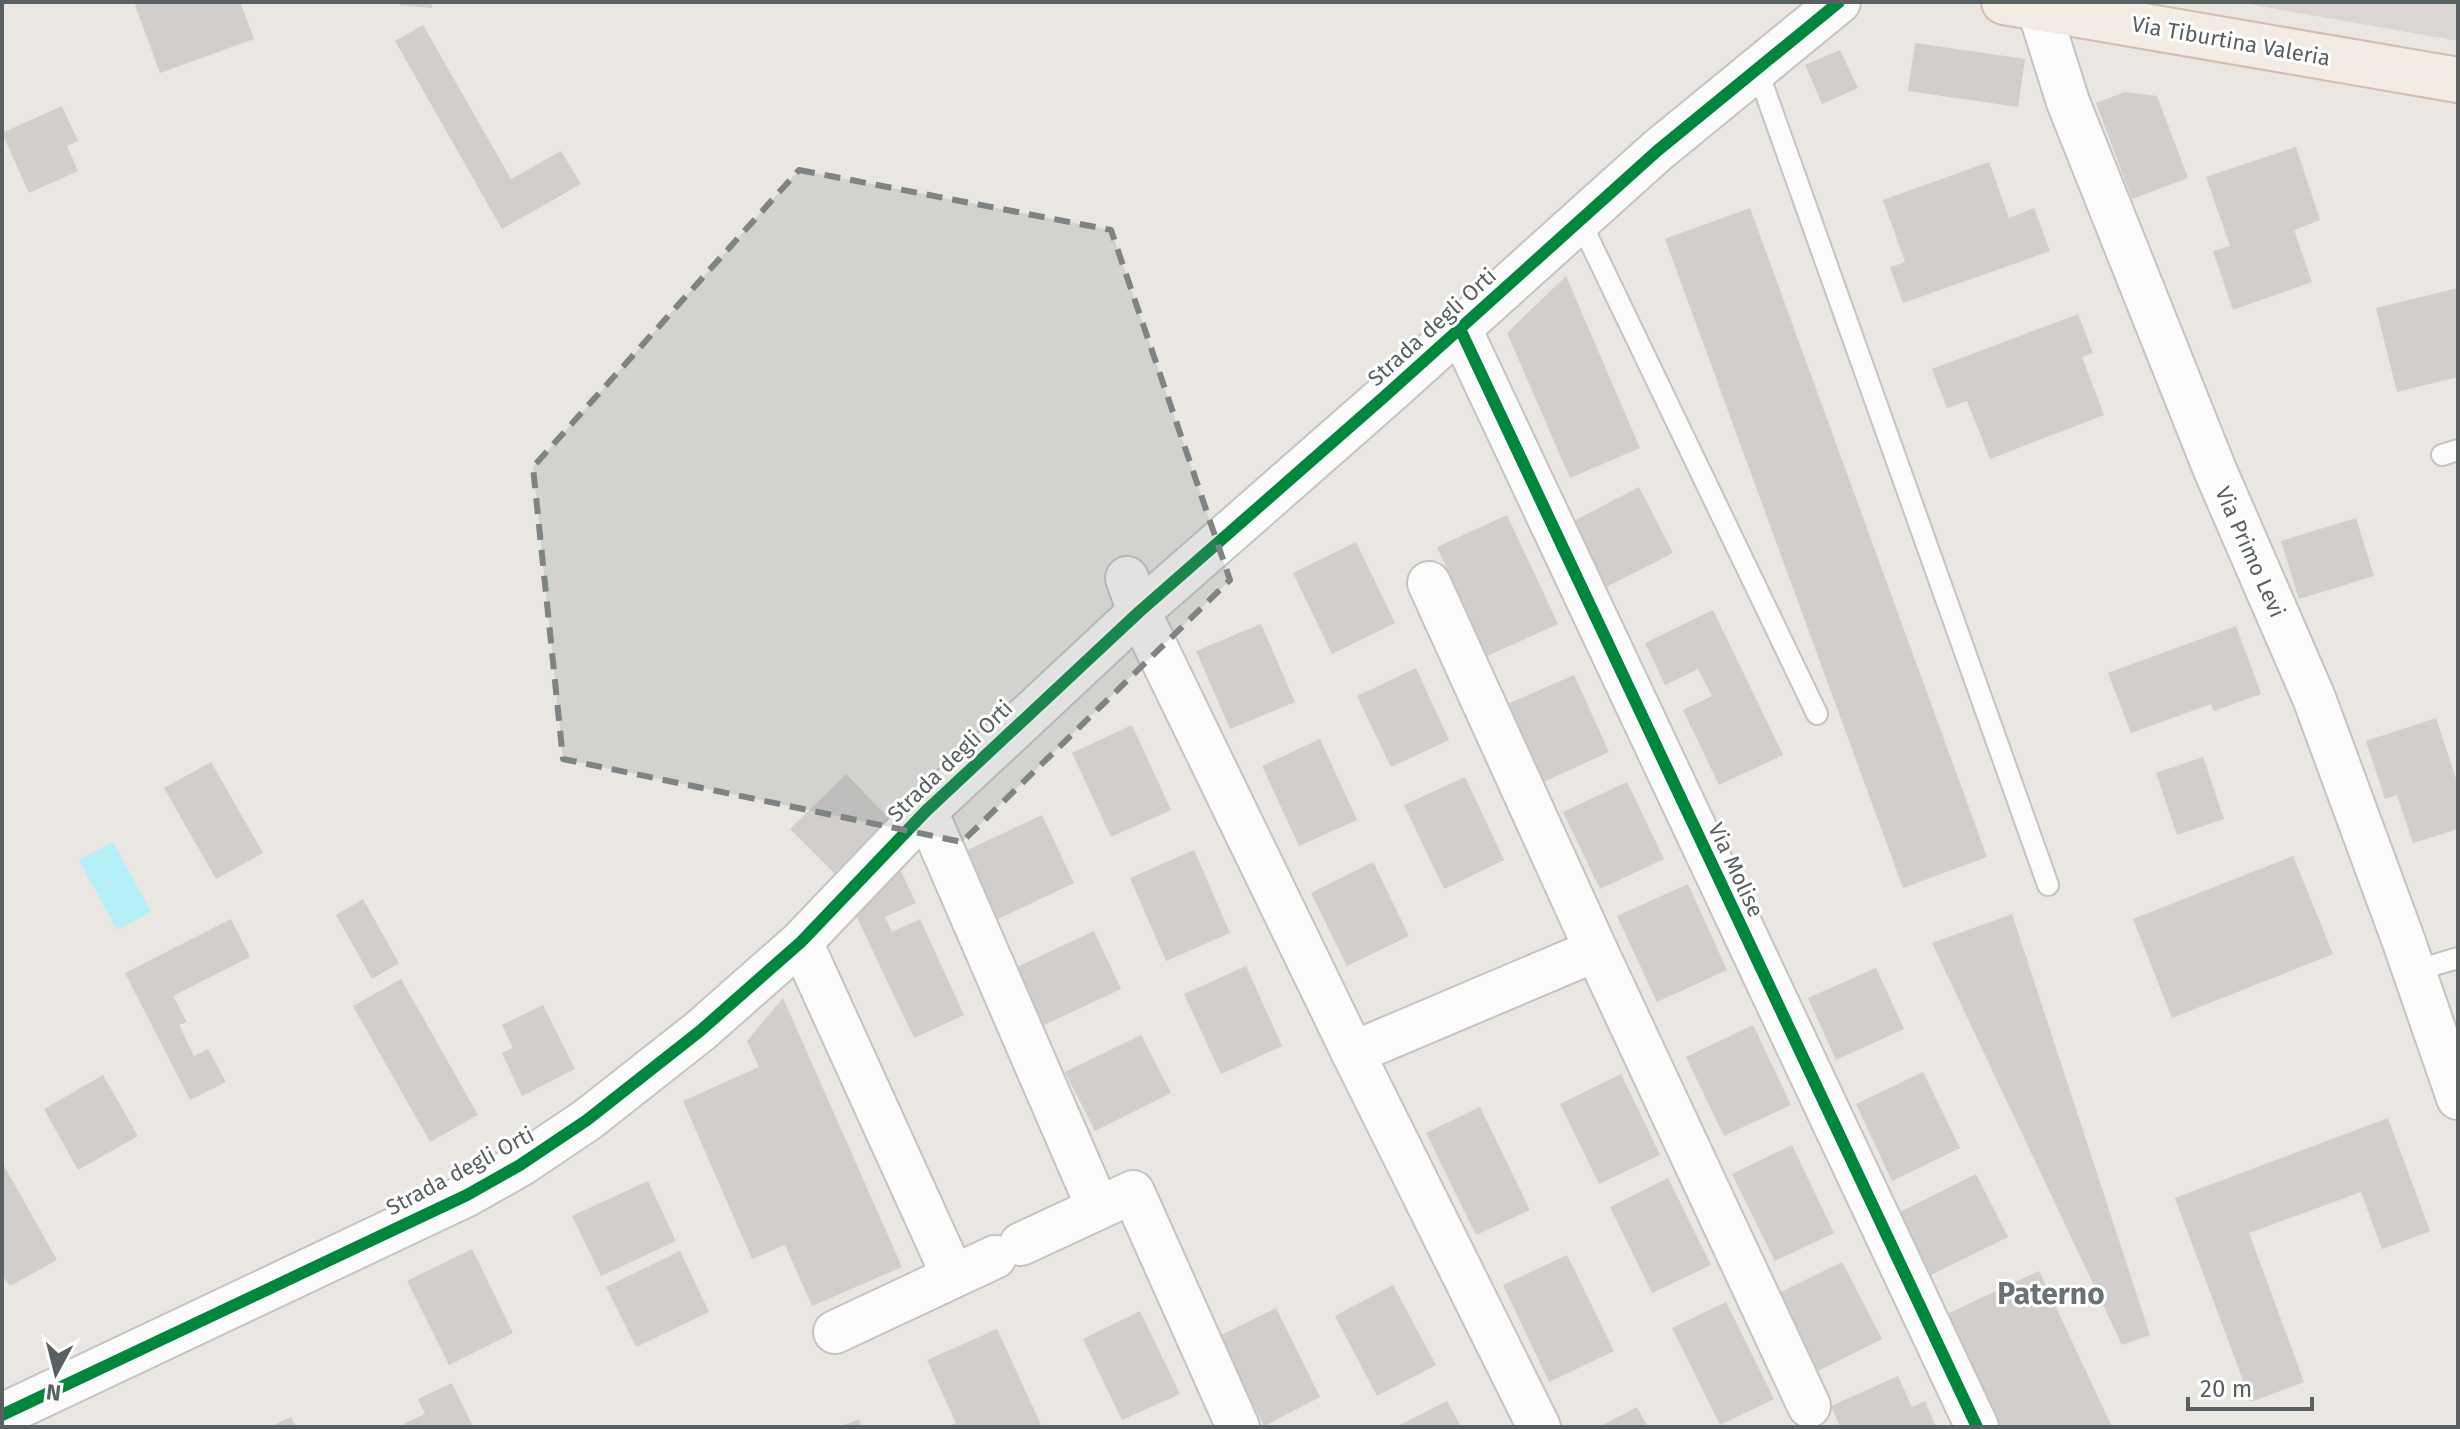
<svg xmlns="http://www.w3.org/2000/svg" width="2460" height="1429" font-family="'Fira Sans',sans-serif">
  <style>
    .industrial { fill: #dbd6d3 }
    .water { fill: #b5f0f6 }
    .building { fill: #d1cecc }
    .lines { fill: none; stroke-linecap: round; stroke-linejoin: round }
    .service-casing { stroke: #c4c4c3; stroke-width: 24 }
    .minor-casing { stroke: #c4c4c3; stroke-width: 46 }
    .primary-casing { stroke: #d5bdad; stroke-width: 48 }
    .service { stroke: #fcfbfb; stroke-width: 20 }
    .minor { stroke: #fcfbfb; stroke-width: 42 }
    .primary { stroke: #f2ece5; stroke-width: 44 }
    .cycleway-casing { stroke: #fff; stroke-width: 17 }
    .cycleway { stroke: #00873e; stroke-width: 12 }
    .marked { fill: #7e8384; fill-opacity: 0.2; stroke: #7e8384; stroke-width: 6; stroke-dasharray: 16 10; stroke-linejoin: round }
    .labels { text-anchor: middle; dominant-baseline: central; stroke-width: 6; stroke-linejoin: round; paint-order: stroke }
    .street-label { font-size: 22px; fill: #586062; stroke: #fff }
    .district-label { font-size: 30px; font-weight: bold; fill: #697274; stroke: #fff }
  </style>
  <rect width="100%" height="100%" fill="#eae6e2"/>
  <!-- industrial -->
  <polygon class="industrial" points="2237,2 2458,2 2458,41 2413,33"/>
  <!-- water -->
  <polygon class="water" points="113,842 151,912 117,930 79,860"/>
  <!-- building -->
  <g class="building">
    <polygon points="134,2 240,2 254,39 160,73"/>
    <polygon points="400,2 432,2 432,8 400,5"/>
    <polygon points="423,25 511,179 561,151 581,184 502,229 395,41"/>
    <polygon points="1915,43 2025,59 2018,107 1908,91"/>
    <polygon points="1840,50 1858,88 1822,104 1805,65"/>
    <polygon points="2125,92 2157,96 2188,178 2132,199 2096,103"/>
    <polygon points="62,106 78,141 67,146 78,171 29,193 2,133"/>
    <polygon points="2296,147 2320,220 2294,230 2312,282 2233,310 2213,251 2230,246 2206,177"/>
    <polygon points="1989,162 2009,218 2034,208 2050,251 1903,303 1890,267 1905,262 1883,200"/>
    <polygon points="1750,208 1987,857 1903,888 1665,239"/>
    <polygon points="1566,276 1640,448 1570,478 1507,333"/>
    <polygon points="2458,288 2458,377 2397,392 2376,308"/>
    <polygon points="2078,314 2093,353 2082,357 2104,415 1990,459 1967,401 1947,408 1932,369"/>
    <polygon points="1639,487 1673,553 1604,588 1570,523"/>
    <polygon points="1507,515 1558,624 1487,656 1437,547"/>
    <polygon points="2356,518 2374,576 2299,599 2281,541"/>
    <polygon points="1356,542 1395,623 1332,654 1293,573"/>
    <polygon points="1713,610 1783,755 1719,785 1683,710 1712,696 1698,669 1665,685 1645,643"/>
    <polygon points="1261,624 1295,702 1230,729 1196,651"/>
    <polygon points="2236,626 2261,694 2214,711 2211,704 2131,733 2108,673"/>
    <polygon points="1416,668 1449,740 1391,767 1357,696"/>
    <polygon points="1574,675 1609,752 1539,784 1503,706"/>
    <polygon points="2436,718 2458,785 2458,829 2413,843 2397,795 2385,799 2366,741"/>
    <polygon points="1132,725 1171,810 1111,837 1072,753"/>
    <polygon points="1320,739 1357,820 1299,846 1262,766"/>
    <polygon points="2203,757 2224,819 2177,835 2156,773"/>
    <polygon points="211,762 263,853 216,879 164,788"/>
    <polygon points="846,774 890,819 834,873 790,829"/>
    <polygon points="1465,777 1504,860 1444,889 1404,805"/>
    <polygon points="1627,782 1664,859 1600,889 1563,812"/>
    <polygon points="1042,815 1074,883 994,921 961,853"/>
    <polygon points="1194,850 1230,933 1166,961 1130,878"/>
    <polygon points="2293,856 2333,954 2172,1018 2133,919"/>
    <polygon points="1373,862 1409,936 1347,966 1311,893"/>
    <polygon points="898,865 916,903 885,917 892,932 920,919 964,1015 914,1038 854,911"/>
    <polygon points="1688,884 1727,970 1657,1002 1617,916"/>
    <polygon points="363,899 399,963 372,979 336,915"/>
    <polygon points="2012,914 2150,1335 2122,1345 1932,943"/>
    <polygon points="231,919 250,957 173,996 187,1022 179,1025 194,1056 208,1049 226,1082 190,1100 125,973"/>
    <polygon points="1094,931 1121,989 1042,1026 1015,968"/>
    <polygon points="1246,966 1282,1046 1221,1074 1184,994"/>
    <polygon points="1876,968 1904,1029 1836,1060 1808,998"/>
    <polygon points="401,979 478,1115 430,1142 353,1006"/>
    <polygon points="783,998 902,1267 812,1306 785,1245 752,1259 683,1101 759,1067 747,1041"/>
    <polygon points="543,1005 575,1069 522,1096 502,1053 513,1048 502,1025"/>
    <polygon points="1753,1025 1791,1105 1724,1136 1686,1057"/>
    <polygon points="1141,1035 1171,1093 1095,1131 1065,1072"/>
    <polygon points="1923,1072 1960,1148 1892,1181 1856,1104"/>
    <polygon points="1621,1074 1660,1155 1599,1184 1560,1104"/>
    <polygon points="103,1075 138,1136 78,1170 44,1109"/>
    <polygon points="1480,1107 1530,1210 1476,1235 1426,1133"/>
    <polygon points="2388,1118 2430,1231 2382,1249 2361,1192 2249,1233 2304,1382 2251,1402 2175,1198"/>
    <polygon points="1792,1145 1834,1233 1775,1261 1732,1174"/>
    <polygon points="2,1162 57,1260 10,1286 2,1275"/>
    <polygon points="1976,1174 2008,1237 1931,1275 1900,1212"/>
    <polygon points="1668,1178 1711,1265 1652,1293 1610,1207"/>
    <polygon points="648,1181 676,1241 601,1276 572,1216"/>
    <polygon points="472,1249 513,1333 449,1365 407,1281"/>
    <polygon points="680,1251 709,1312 636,1347 606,1287"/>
    <polygon points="1567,1255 1614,1351 1549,1382 1503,1285"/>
    <polygon points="1842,1262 1882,1339 1818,1371 1779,1293"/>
    <polygon points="2039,1271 2112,1427 1999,1427 1947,1314"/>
    <polygon points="1393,1285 1436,1365 1377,1396 1335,1316"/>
    <polygon points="1726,1302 1774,1399 1720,1425 1672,1328"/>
    <polygon points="1276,1308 1320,1397 1264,1426 1219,1336"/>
    <polygon points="1140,1311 1180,1394 1122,1420 1083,1339"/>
    <polygon points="997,1329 1042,1427 947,1427 956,1423 927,1360"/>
    <polygon points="1898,1376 1912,1407 1925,1401 1936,1427 1840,1427 1831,1406"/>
    <polygon points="452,1383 473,1427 406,1427 405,1423 425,1414 418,1399"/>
    <polygon points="1447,1401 1461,1427 1396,1427"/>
    <polygon points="1637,1407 1648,1427 1599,1427"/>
    <polygon points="291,1417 296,1427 269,1427"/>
    <polygon points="859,1419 862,1427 840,1427"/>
  </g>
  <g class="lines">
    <!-- service casing -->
    <g class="service-casing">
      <g id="service">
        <polyline points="1757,69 2048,885"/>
        <polyline points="1580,221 1817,714"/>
        <polyline points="2442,455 2458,450"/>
        <polyline points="2414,971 2458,958"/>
      </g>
    </g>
    <!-- minor casing -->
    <g class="minor-casing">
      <g id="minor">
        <polyline points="2038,7 2068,102 2215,470 2314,698 2404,942 2458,1098"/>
        <polyline points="1460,329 1977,1427"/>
        <polyline points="1127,578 1139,612 1353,1053 1539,1427"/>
        <polyline points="1429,583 1596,950 1809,1406"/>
        <polyline points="926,811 1098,1208"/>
        <polyline points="801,942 953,1276"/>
        <polyline points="1353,1053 1596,950"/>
        <polyline points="1021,1244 1133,1192 1238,1427"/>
        <polyline points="835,1332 995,1257"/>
        <polyline points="2,1415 467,1195 520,1165 587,1120 700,1031 801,942 926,811 1139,612 1385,396 1657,151 1839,2"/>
      </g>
    </g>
    <!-- primary casing -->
    <g class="primary-casing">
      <polyline id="primary" points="2004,2 2458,80"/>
    </g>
    <!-- service -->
    <use href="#service" class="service"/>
    <!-- minor -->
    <use href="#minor" class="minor"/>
    <!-- primary -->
    <use href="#primary" class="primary"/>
    <!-- cycleway casing -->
    <g class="cycleway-casing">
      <g id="cycleway">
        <polyline points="1460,329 1977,1427"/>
        <polyline points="2,1415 467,1195 520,1165 587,1120 700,1031 801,942 926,811 1139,612 1385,396 1657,151 1839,2"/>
      </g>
    </g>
    <!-- cycleway -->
    <use href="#cycleway" class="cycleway"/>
  </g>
  <!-- marked area -->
  <path class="marked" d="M799 170 1111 230 1230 580 962 842 563 759 533 467Z"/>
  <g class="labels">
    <!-- street labels -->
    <g class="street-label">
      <text transform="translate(2231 41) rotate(10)">Via Tiburtina Valeria</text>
      <text transform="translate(1432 327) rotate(-42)">Strada degli Orti</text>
      <text transform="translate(2250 552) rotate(66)">Via Primo Levi</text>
      <text transform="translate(950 761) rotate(-44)">Strada degli Orti</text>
      <text transform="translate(1736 870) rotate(65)">Via Molise</text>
      <text transform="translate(460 1171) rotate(-28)">Strada degli Orti</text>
    </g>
    <!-- district labels -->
    <g class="district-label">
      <text x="2051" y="1294">Paterno</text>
    </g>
  </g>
  <!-- border -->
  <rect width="2460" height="1429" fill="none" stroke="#586062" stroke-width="8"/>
  <!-- north arrow -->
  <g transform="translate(56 1373) rotate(187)" stroke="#ffffff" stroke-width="6" paint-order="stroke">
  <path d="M0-6L14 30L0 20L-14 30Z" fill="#586062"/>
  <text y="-12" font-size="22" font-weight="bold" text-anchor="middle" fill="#586062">N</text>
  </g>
  <!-- scale -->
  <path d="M2188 1397v12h124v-12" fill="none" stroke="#586062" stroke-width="4"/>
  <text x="2200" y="1397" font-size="24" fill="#586062" stroke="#ffffff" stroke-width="6" paint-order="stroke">20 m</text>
</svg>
